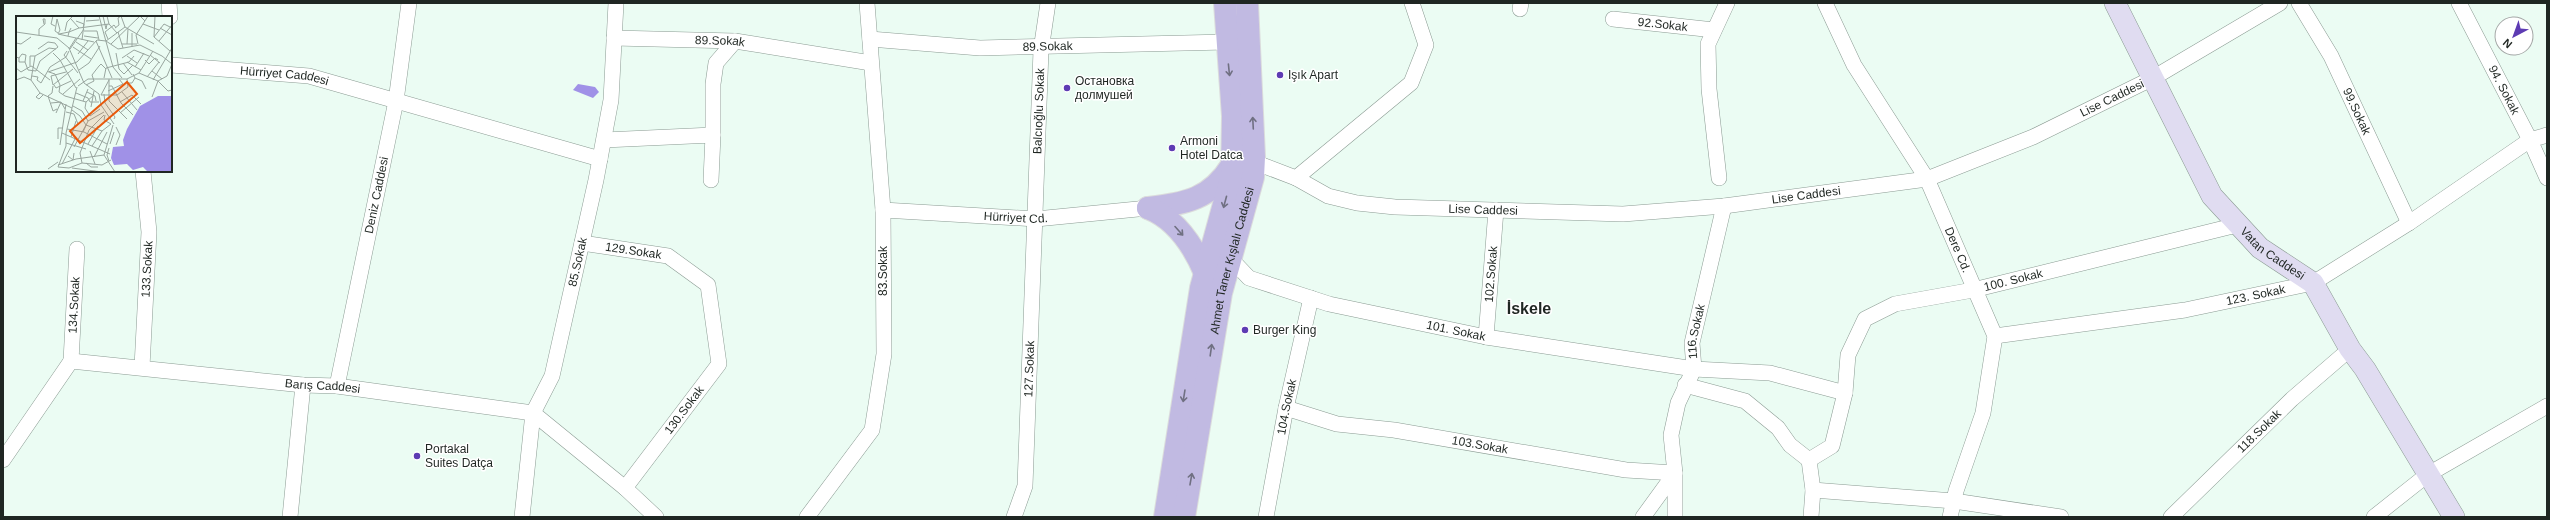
<svg xmlns="http://www.w3.org/2000/svg" width="2550" height="520" font-family="Helvetica,sans-serif">
  <style>
    .water { fill: #a091e7 }
    .lines { fill: none; stroke-linecap: round; stroke-linejoin: round }
    .street-casing { stroke: #8b9b93; stroke-width: 16 }
    .secondary-casing { stroke: #8b9b93; stroke-width: 22 }
    .primary-casing { stroke: #dbdcdc; stroke-width: 24 }
    .street { stroke: #fff; stroke-width: 15 }
    .secondary { stroke: #e0dcf1; stroke-width: 21 }
    .primary { stroke: #c1bae2; stroke-width: 22 }
    .oneway { stroke: #707082 }
    .poi-dot { fill: #5d3bb3; stroke: #fff; stroke-width: 1.5 }
    .labels { text-anchor: middle; dominant-baseline: central; stroke-width: 3; stroke-linejoin: round; paint-order: stroke }
    .street-label { font-size: 12px; fill: #1f2622; stroke: #fff }
    .poi-label { font-size: 12px; fill: #1f2622; stroke: #fff; text-anchor: start }
    .district-label { font-size: 16px; font-weight: bold; fill: #1f2622; stroke: #fff }
    .inset-road { fill: none; stroke: #99a69f; stroke-width: 1 }
    .view { fill: #e8590c; fill-opacity: 0.15; stroke: #e8590c; stroke-width: 2 }
    .inset-edge { fill: none; stroke: #1f2622; stroke-width: 2 }
  </style>
  <rect width="100%" height="100%" fill="#ebfcf3"/>
  <!-- water -->
  <polygon class="water" points="578,84 595,87 599,92 593,98 573,90"/>
  <g class="lines">
    <!-- street casing -->
    <g class="street-casing">
      <g id="street">
        <polyline points="169,3 170,17"/>
        <path id="s1" d="M1825 3 1854 65 1927 179 1995 336 1983 413 1956 491 1950 517"/>
        <path id="s2" d="M2299 3 2331 56 2409 223"/>
        <path id="s3" d="M2459 3 2530 140 2547 178"/>
        <polyline points="1520,9 1521,3"/>
        <path id="s4" d="M1613 19 1714 30"/>
        <path id="s5" d="M614 38 735 41 871 63"/>
        <path id="s6" d="M870 39 980 48 1226 42"/>
        <path id="s7" d="M171 65 309 76 600 159"/>
        <polyline points="713,135 713,84 716,63 735,41"/>
        <polyline points="604,140 713,135 711,180"/>
        <polyline points="1254,162 1296,178 1411,83 1426,45 1412,3"/>
        <path id="s8" d="M1296 178 1328 196 1357 203 1395 207 1623 214 1724 206 1927 179 2033 137 2153 78 2280 3"/>
        <polyline points="1719,178 1709,89 1708,44 1727,3"/>
        <path id="s9" d="M883 210 1036 219 1148 208"/>
        <path id="s10" d="M582 243 668 256 708 285 719 364 625 488"/>
        <path id="s11" d="M1231 259 1249 278 1329 304 1486 337 1694 369 1770 373 1845 393"/>
        <path id="s12" d="M1995 336 2185 310 2313 283 2409 223 2530 140 2547 135"/>
        <path id="s13" d="M1486 337 1496 210"/>
        <path id="s14" d="M71 361 77 249"/>
        <path id="s15" d="M142 367 149 232 143 171"/>
        <polyline points="1685,385 1745,401 1778,428 1790,445 1809,460"/>
        <path id="s16" d="M337 386 396 101 409 3"/>
        <path id="s17" d="M1286 408 1337 424 1394 430 1626 470 1675 473V517"/>
        <path id="s18" d="M3 460 71 361 303 385 337 386 533 413 625 488 656 517"/>
        <polyline points="1813,490 1954,501 2061,517"/>
        <polyline points="290,517 303,385"/>
        <path id="s19" d="M522 517 533 413 552 376 596 180 611 100 616 3"/>
        <polyline points="807,517 872,430 884,354 883,210 867,3"/>
        <path id="s20" d="M1014 517 1025 486 1041 50 1048 3"/>
        <path id="s21" d="M1266 517 1286 408 1311 298"/>
        <path id="s22" d="M1643 517 1675 473 1671 435 1678 403 1694 369 1692 343 1724 206"/>
        <path id="s23" d="M1811 517 1813 490 1809 460 1832 446 1845 393 1848 355 1865 319 1895 304 1973 290 2237 225"/>
        <path id="s24" d="M2171 517 2292 399 2350 349"/>
        <polyline points="2374,517 2427,475 2547,406"/>
      </g>
    </g>
    <!-- secondary casing -->
    <g class="secondary-casing">
      <g id="secondary">
        <path id="s25" d="M2115 3 2212 196 2260 248 2313 283 2350 349 2365 369 2454 517"/>
      </g>
    </g>
    <!-- primary casing -->
    <g class="primary-casing">
      <g id="primary">
        <path d="M1148 208C1186 203 1210 200 1232 165"/>
        <path d="M1148 208C1176 219 1194 247 1205 273"/>
        <polyline points="1165,517 1201,288 1232,175 1233,116 1225,3"/>
        <path id="s26" d="M1184 517 1221 293 1253 177 1254 157 1247 3"/>
      </g>
    </g>
    <!-- street -->
    <use href="#street" class="street"/>
    <!-- secondary -->
    <use href="#secondary" class="secondary"/>
    <!-- primary -->
    <use href="#primary" class="primary"/>
  </g>
  <!-- one-way arrows -->
  <defs><path id="oneway-shaft" d="M-6 0H5M1.5-3L5.5 0L1.5 3" fill="none" stroke-width="1.6" stroke-linecap="round" stroke-linejoin="round"/></defs>
  <g class="oneway">
    <use href="#oneway-shaft" transform="translate(1229 70) rotate(84)"/>
    <use href="#oneway-shaft" transform="translate(1253 123) rotate(-93)"/>
    <use href="#oneway-shaft" transform="translate(1225 202) rotate(105)"/>
    <use href="#oneway-shaft" transform="translate(1179 231) rotate(48)"/>
    <use href="#oneway-shaft" transform="translate(1211 350) rotate(-82)"/>
    <use href="#oneway-shaft" transform="translate(1184 396) rotate(99)"/>
    <use href="#oneway-shaft" transform="translate(1191 479) rotate(-80)"/>
  </g>
  <!-- markers -->
  <g class="poi-dot">
    <circle cx="1280" cy="75" r="4"/>
    <circle cx="1067" cy="88" r="4"/>
    <circle cx="1172" cy="148" r="4"/>
    <circle cx="1245" cy="330" r="4"/>
    <circle cx="417" cy="456" r="4"/>
  </g>
  <g class="labels">
    <!-- street labels -->
    <g class="street-label">
      <text stroke="none"><textPath href="#s4" startOffset="50">92.Sokak</textPath></text>
      <text stroke="none"><textPath href="#s5" startOffset="106">89.Sokak</textPath></text>
      <text stroke="none"><textPath href="#s6" startOffset="178">89.Sokak</textPath></text>
      <text stroke="none"><textPath href="#s7" startOffset="114">Hürriyet Caddesi</textPath></text>
      <text stroke="none"><textPath href="#s3" startOffset="98">94. Sokak</textPath></text>
      <text stroke="none"><textPath href="#s8" startOffset="841">Lise Caddesi</textPath></text>
      <text stroke="none"><textPath href="#s20" startOffset="408">Balcıoğlu Sokak</textPath></text>
      <text stroke="none"><textPath href="#s2" startOffset="123">99.Sokak</textPath></text>
      <text stroke="none"><textPath href="#s8" startOffset="517">Lise Caddesi</textPath></text>
      <text stroke="none"><textPath href="#s16" startOffset="195">Deniz Caddesi</textPath></text>
      <text stroke="none"><textPath href="#s8" startOffset="193">Lise Caddesi</textPath></text>
      <text stroke="none"><textPath href="#s9" startOffset="133">Hürriyet Cd.</textPath></text>
      <text stroke="none"><textPath href="#s1" startOffset="281">Dere Cd.</textPath></text>
      <text stroke="none"><textPath href="#s10" startOffset="52">129.Sokak</textPath></text>
      <text stroke="none"><textPath href="#s25" startOffset="300">Vatan Caddesi</textPath></text>
      <text stroke="none"><textPath href="#s26" startOffset="261">Ahmet Taner Kışlalı Caddesi</textPath></text>
      <text stroke="none"><textPath href="#s19" startOffset="263">85.Sokak</textPath></text>
      <text stroke="none"><textPath href="#s15" startOffset="98">133.Sokak</textPath></text>
      <text transform="translate(883 271) rotate(-90)">83.Sokak</text>
      <text stroke="none"><textPath href="#s13" startOffset="63">102.Sokak</textPath></text>
      <text stroke="none"><textPath href="#s23" startOffset="371">100. Sokak</textPath></text>
      <text stroke="none"><textPath href="#s12" startOffset="264">123. Sokak</textPath></text>
      <text stroke="none"><textPath href="#s14" startOffset="56">134.Sokak</textPath></text>
      <text stroke="none"><textPath href="#s11" startOffset="240">101. Sokak</textPath></text>
      <text stroke="none"><textPath href="#s22" startOffset="201">116.Sokak</textPath></text>
      <text stroke="none"><textPath href="#s20" startOffset="150">127.Sokak</textPath></text>
      <text stroke="none"><textPath href="#s18" startOffset="373">Barış Caddesi</textPath></text>
      <text stroke="none"><textPath href="#s21" startOffset="112">104.Sokak</textPath></text>
      <text transform="translate(684 410) rotate(-53)">130.Sokak</text>
      <text stroke="none"><textPath href="#s24" startOffset="123">118.Sokak</textPath></text>
      <text stroke="none"><textPath href="#s17" startOffset="198">103.Sokak</textPath></text>
    </g>
    <!-- poi labels -->
    <g class="poi-label">
      <text x="1288" y="75">Işık Apart</text>
      <text x="1075" y="81">Остановка<tspan x="1075" dy="14">долмушей</tspan></text>
      <text x="1180" y="141">Armoni<tspan x="1180" dy="14">Hotel Datca</tspan></text>
      <text x="1253" y="330">Burger King</text>
      <text x="425" y="449">Portakal<tspan x="425" dy="14">Suites Datça</tspan></text>
    </g>
    <!-- district labels -->
    <g class="district-label">
      <text x="1529" y="308">İskele</text>
    </g>
  </g>
  <!-- overview -->
  <g transform="translate(16 16)">
    <rect width="156" height="156" fill="#ebfcf3"/>
    <path d="M142 80H156V156H132L127 151 117 154 111 148 98 149 95 142 97 131 108 130 107 124 111 113 124 90Z" fill="#a091e7"/>
    <path class="inset-road" d="M37 0 35 8 39 10M83 0 97 51 106 62M87 0 90 13 91 8M87 0H91L93 8M105 0 109 11 138 28M55 3 63 12M60 5 68 8 67 12M70 5 83 4M127 8 143 14M99 12 103 9 102 2 105 0M144 12 156 19M49 15 51 6 57 0M68 15H81L83 24M0 16 41 22 53 32 68 67M102 16 107 32M42 17 39 15 41 3 44 14 42 18 78 26M116 17V31M43 18 53 16 55 12M23 19V13L29 8V3H27L28 8M52 20 53 16 63 12 93 8 101 17M68 20 82 22M138 21 148 8 156 12M138 21 139 0M138 21 154 35M92 23 89 16 98 9 100 12M66 24 69 0M80 25 96 62M90 25 109 11M143 25 156 9M60 26 72 34M0 27 5 28 15 21M95 28 124 0 129 5M106 28H121M111 28 112 13M122 28 120 19 132 0M57 31 75 43M40 33 33 32 19 40 15 64 24 77 56 92M53 33 60 22M54 33 68 13M51 35 48 39 62 57M37 37 44 44 60 72M100 37 103 53 108 58M62 38 72 25M134 39 144 47M111 40 121 47M0 41 3 42V46H9L12 54 20 55 24 45 42 31 39 27 32 26 22 33M3 42 6 38 10 39 9 46M106 42 118 34 133 40M129 44 133 48 139 42 142 44M111 46 125 54M107 47 116 59M14 50V40H19M17 51 34 64M119 51 128 37M0 52 5 56 15 50 17 51M63 54 73 47 84 30M136 55 146 63M32 56 61 46 81 24 90 25 102 33 124 29 146 40 156 48M33 56 39 58 44 69 43 76 49 80 70 86 78 79M123 57 137 35M108 58 117 49M16 60 22 61 21 64 25 67 34 51 50 41 53 35M131 61 143 46M88 62 90 52 113 46 118 40M119 62 126 65 130 73M72 63H111L123 57 142 65 151 60 156 48M93 63V85L111 103M0 64 8 61 15 64M93 64 85 79H101L112 71 111 63M137 64 156 32M142 65 152 75 156 74M68 67 83 78 85 89 98 108M112 67H116L119 62 117 58M37 69 57 53M37 69 35 60 50 56M38 69 40 72 55 65M70 69 78 65 76 59 83 50 85 48 90 53M62 70 72 63M93 70H96L105 87 117 99M61 71 50 117V130L42 151 53 152 66 147 86 149 95 144M92 75 107 68 103 63M71 76 79 80 80 85M106 76 121 94M24 77 20 81 23 83 27 79M60 77 72 82 74 86H83M47 78 64 63M88 78 89 87 99 101 98 103M32 80 37 95 41 93M32 80 36 77 37 70M136 81 142 65M67 85 72 73M70 86 69 92 74 100 84 93M104 86 116 79 125 88M35 87 45 86 49 93M57 90 66 95 72 105M75 91 78 75M56 94 64 100 70 109 86 115M50 96 58 98 62 108M40 97 45 86M104 97 123 81M89 99 88 104 95 108M72 105 88 96M97 109 88 139 99 156M100 111 104 119 100 129M51 113 68 116 91 128M67 116 72 105M46 117 94 138M55 121 60 105M42 123V112H47M50 127 70 133M72 128 82 110M94 128 98 116M44 129 50 88M76 130 86 115 95 108M58 131 70 109M93 132 91 139 93 145M74 135 79 148M52 140 57 144 58 137M78 141 91 116M66 147 64 137 73 114 88 99M70 147 75 151H82M46 148 59 123M42 149 60 143 88 139M56 152 86 156M32 153 42 146"/>
    <path class="view" d="M111 66 121 78 64 127 54 115Z"/>
    <rect width="156" height="156" class="inset-edge"/>
  </g>
  <!-- border -->
  <rect width="2550" height="520" fill="none" stroke="#1f2622" stroke-width="8"/>
  <!-- north arrow -->
  <g transform="translate(2514 36) rotate(221)"><circle r="19" fill="#ffffff" stroke="#a5a8a7"/>
  <path d="M0-3L7 15L0 10L-7 15Z" fill="#5d3bb3"/>
  <text y="-6" font-size="11" font-weight="bold" text-anchor="middle" fill="#1f2622">N</text>
  </g>
</svg>
